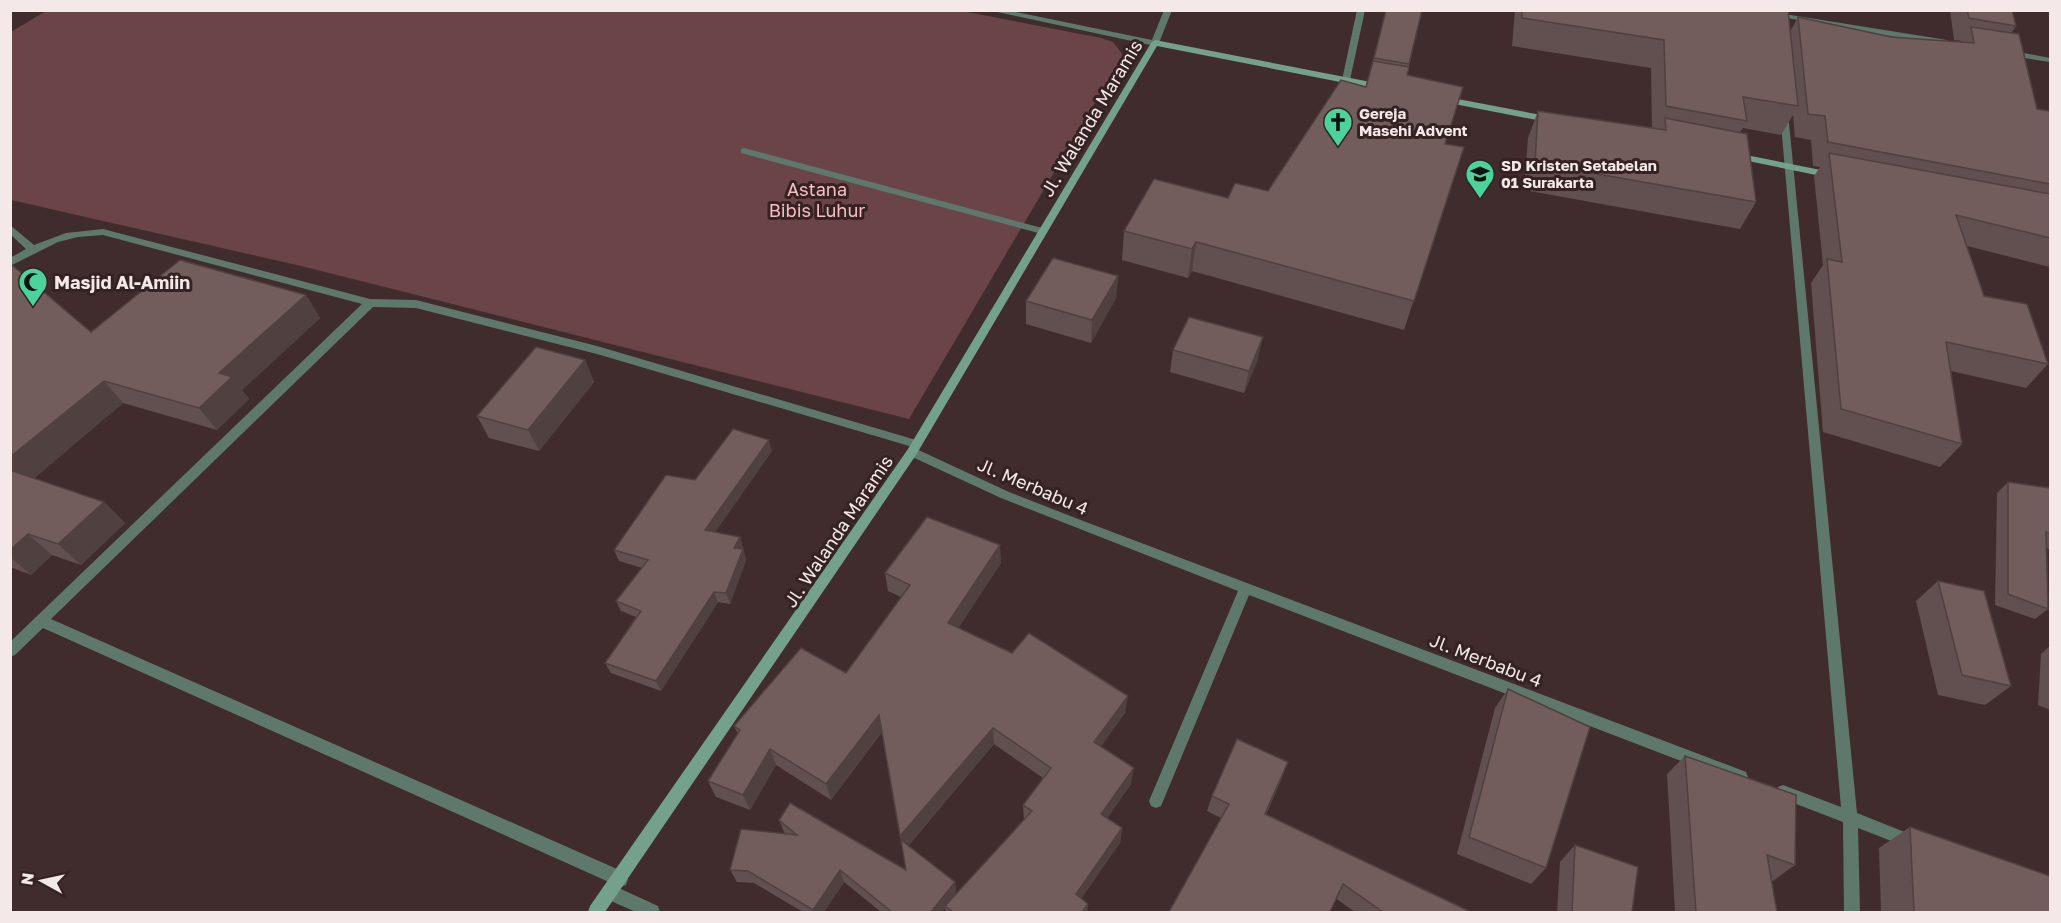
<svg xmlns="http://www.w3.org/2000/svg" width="2061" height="923" font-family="'Golos Text',sans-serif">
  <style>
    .green { fill: #6a4446 }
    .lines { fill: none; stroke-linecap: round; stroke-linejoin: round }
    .lane { fill: #5e796b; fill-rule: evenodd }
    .street { fill: #5e796b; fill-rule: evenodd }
    .secondary { fill: #74a18b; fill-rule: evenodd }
    .wall { fill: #624f4f; fill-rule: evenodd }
    .shaded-wall { fill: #504040 }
    .building { fill: #725c5c; stroke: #504040; stroke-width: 1.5 }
    .labels { text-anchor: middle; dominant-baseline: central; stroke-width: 6; stroke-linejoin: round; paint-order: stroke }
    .far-poi-label { font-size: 15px; font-weight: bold; fill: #f5e8e8; stroke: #352223; text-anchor: start }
    .street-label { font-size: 18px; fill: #f5e8e8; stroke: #352223 }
    .park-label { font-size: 18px; fill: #fabec1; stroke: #352223 }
    .poi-label { font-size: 18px; font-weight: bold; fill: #f5e8e8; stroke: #352223; text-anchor: start }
  </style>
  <rect width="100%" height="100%" fill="#402c2d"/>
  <!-- green -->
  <polygon class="green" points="957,10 1101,38 1113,42 1123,55 909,419 301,266 11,200 11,32 46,11"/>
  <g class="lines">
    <!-- lane -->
    <polygon class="lane" points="744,148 1046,229 1047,231 1042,234 741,153 741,149"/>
    <!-- street -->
    <g class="street">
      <polygon points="988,10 1006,10 1152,40 1164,10 1172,10 1159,43 1155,46"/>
      <polygon points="1357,10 1365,10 1350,80 1346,83 1342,80"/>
      <polygon points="1772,12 1947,40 1951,43 1947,46 1775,16 1772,16"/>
      <polygon points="2008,50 2050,58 2050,62 2005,55 2004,53"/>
      <polygon points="1784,110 1788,113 1857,813 1917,837 1920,842 1917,847 1912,849 1858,828 1860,912 1844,912 1843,822 1778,797 1776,792 1778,787 1783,785 1841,807 1780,113"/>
      <polygon points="10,225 34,245 66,233 103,229 370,299 416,300 597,346 916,440 922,444 916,448 597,354 416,308 373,307 51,619 626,873 628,879 626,885 620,887 43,628 15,655 10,657 10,642 362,304 103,235 78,237 58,242 10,266 10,258 26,249 10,234"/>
      <polygon points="912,447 1009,492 1078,519 1741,770 1746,772 1748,777 1746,782 1741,784 1249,595 1161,806 1156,808 1151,806 1149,801 1238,591 1001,498 908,455 906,452"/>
      <polygon points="610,884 658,906 660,912 636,912 604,898 602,892 604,886"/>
    </g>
    <!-- secondary -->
    <g class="secondary">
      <polygon points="1155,40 1381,84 1385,87 1381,90 1157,46 916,455 605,912 588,912 590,906 908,449 1151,43"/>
      <polygon points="1442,96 1552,117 1557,120 1552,123 1439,101 1438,99"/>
      <polygon points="1736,153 1831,172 1836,175 1831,178 1733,158 1731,156"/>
    </g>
  </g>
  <!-- wall -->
  <g class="wall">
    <polygon points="1386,10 1422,10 1407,75 1445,144 1464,147 1404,330 1192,271 1188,278 1122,260 1124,231 1228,198 1268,191 1366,87"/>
    <polygon points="1515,10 1788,10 1790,32 1798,17 1891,37 1961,42 1962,41 1954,40 1950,10 2012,10 2016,26 2011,33 2037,109 2050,111 2050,267 1967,246 1984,296 2048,364 2026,388 1951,371 1962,444 1940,467 1823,432 1811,283 1823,265 1814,176 1820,167 1813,166 1811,140 1795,137 1793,115 1781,135 1743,128 1740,132 1756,202 1740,229 1524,190 1528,138 1538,111 1652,128 1651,68 1512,46"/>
    <polygon points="10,265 91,332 306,295 320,318 242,390 249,399 217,430 123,403 34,478 104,502 125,523 81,565 52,555 31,575 10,567"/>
    <polygon points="1118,276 1116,298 1091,343 1026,324 1026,301"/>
    <polygon points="1173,350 1258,359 1244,393 1170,372"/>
    <polygon points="585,360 594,382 539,451 489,438 477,416"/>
    <polygon points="772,451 715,532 740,537 746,560 730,604 718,602 661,691 611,673 605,663 636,617 621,611 616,601 642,568 619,561 614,550 695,480"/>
    <polygon points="2008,482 2050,488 2050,550 2047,548 2048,609 2035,619 1995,605 1997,493"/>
    <path d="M1001 563 958 628 1125 713 1101 746 1131 784 1107 818 1122 828 1120 843 1081 898 1088 904 1087 912H946L945 908 942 912H881L844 882 824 912H803L754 883 737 882 730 870 785 834 779 820 906 870 882 732 831 800 776 765 750 810 716 797 708 781 738 734 734 726 846 673 901 597 888 591 885 573ZM994 744 1043 778 1023 805 1024 820 956 894 955 882 908 846Z"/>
    <polygon points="1938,581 2011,686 1985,705 1938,695 1916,601"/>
    <polygon points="2050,646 2050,710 2038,705 2041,654"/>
    <polygon points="1508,689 1546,868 1531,884 1457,854 1495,708"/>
    <polygon points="1685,756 1795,865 1773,881 1771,880 1777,912 1675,912 1667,774"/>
    <polygon points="1282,778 1266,815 1471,912 1355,912 1221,818 1207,811 1212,796"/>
    <polygon points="1910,827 2050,912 1881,912 1879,848"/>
    <polygon points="1575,845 1632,912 1557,912 1560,862"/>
  </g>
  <!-- shaded-wall -->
  <g class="shaded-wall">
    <polygon points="1196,242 1192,271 1188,278 1192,249"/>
    <polygon points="1118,276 1116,298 1091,343 1092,320"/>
    <polygon points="306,295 320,318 242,390 249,399 217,430 199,408 219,373"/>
    <polygon points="1263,337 1258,359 1244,393 1249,371"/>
    <polygon points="585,360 594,382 539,451 528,430"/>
    <polygon points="104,381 123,403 23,488 10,476 10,457"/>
    <polygon points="769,440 772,451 709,541 705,530"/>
    <polygon points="104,502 125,523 81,565 58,544"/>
    <polygon points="28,534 52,555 31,575 10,557 10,550"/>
    <polygon points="740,537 746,560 730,604 726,593 734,548"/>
    <polygon points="1000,545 1001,563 950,641 948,623"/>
    <polygon points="714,592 718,602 661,691 656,681"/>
    <polygon points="1128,696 1125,713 1093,758 1094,742"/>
    <polygon points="879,715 882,731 831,800 826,784"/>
    <polygon points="993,728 994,744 903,851 900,836"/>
    <polygon points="770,749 776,765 750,810 743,795"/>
    <polygon points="1288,762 1282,778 1259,830 1265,814"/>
    <polygon points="1134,768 1131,784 1100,829 1101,814"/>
    <polygon points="1122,828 1120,843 1075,908 1076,894"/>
    <polygon points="840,870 844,882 824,912 814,912 813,910"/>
    <polygon points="955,882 956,894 945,906 945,908 942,912 931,912"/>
    <polygon points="1088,904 1087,912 1082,912"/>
  </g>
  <!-- building -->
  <g class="building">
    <polygon points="1386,10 1422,10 1409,64 1374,58"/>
    <polygon points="1522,10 1788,10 1798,106 1743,97 1747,121 1666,106 1664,40 1522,18"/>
    <polygon points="1967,10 2012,10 2016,26 1969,18"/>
    <polygon points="1798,17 1891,37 1974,43 1971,27 2019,34 2037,109 2050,111 2050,184 1828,142 1825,116 1808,114"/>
    <polygon points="1373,61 1409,67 1407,75 1463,87 1445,144 1464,147 1414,301 1196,242 1192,249 1124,231 1154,179 1228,198 1235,183 1268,191 1341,80 1366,87"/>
    <polygon points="1538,111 1666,130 1665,118 1747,134 1756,202 1535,163"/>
    <polygon points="1829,153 2050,194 2050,238 1956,215 1984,296 2027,304 2048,364 1946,342 1962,444 1841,409 1827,259 1842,262"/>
    <polygon points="1053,258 1118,276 1092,320 1026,301"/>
    <polygon points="180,260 306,295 219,373 232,377 199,408 104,381 10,457 10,265 12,265 91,332"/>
    <polygon points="1189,317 1263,337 1249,371 1173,350"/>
    <polygon points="536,347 585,360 528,430 477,416"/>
    <polygon points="733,429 769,440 705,530 740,537 734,548 743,549 726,593 714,592 656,681 605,663 641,611 616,601 648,560 614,550 666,475 695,480"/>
    <polygon points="10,470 104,502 58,544 28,534 10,550"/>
    <polygon points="2008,482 2050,488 2050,534 2046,532 2048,609 2008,594"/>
    <polygon points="927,517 1000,545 948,623 1012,653 1029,633 1128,696 1094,742 1134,768 1101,814 1122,828 1076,894 1088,904 1082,912 953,912 945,906 1032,811 1023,805 1051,768 993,728 900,836 879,715 826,784 770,749 743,795 708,781 740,730 734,726 801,648 846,673 910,585 885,573"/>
    <polygon points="1938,581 1984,591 2011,686 1962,675"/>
    <polygon points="1508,689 1590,727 1546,868 1469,837"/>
    <polygon points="1237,739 1288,762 1265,814 1471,912 1383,912 1343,884 1330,912 1169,912 1229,804 1212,796"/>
    <polygon points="1685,756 1796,795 1795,865 1767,855 1777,912 1696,912"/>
    <polygon points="790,803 906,870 901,840 955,882 931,912 892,912 840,870 813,910 748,871 730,870 741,829 797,835 779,820"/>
    <polygon points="1910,827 2050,876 2050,912 1914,912"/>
    <polygon points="1575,845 1638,867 1632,912 1572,912"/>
  </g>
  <!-- icons -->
  <defs>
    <g id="church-pin" transform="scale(1.5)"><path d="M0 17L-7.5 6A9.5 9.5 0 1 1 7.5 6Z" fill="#4ad49c" stroke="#352223"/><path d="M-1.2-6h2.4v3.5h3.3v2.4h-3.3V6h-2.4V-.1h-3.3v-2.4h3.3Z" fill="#111"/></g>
    <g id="school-pin" transform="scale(1.5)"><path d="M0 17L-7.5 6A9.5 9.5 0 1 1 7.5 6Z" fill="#4ad49c" stroke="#352223"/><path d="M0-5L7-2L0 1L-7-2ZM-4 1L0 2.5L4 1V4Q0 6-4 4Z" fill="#111"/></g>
    <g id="mosque-pin" transform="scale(1.5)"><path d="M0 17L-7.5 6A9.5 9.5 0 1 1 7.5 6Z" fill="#4ad49c" stroke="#352223"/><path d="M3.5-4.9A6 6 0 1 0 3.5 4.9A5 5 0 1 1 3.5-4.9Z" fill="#111"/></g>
  </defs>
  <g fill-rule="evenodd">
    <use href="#church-pin" x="1338" y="122"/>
    <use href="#school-pin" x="1480" y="174"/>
    <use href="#mosque-pin" x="33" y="282"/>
  </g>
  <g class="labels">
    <!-- far-poi labels -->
    <g class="far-poi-label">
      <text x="1359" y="113">Gereja<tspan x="1359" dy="17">Masehi Advent</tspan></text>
      <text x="1501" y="165">SD Kristen Setabelan<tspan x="1501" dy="17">01 Surakarta</tspan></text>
    </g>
    <!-- street labels -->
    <g class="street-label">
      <text transform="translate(1091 118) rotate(-59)">Jl. Walanda Maramis</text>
      <text transform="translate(1033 486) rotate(23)">Jl. Merbabu 4</text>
      <text transform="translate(838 531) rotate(-56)">Jl. Walanda Maramis</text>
      <text transform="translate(1486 660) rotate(21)">Jl. Merbabu 4</text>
    </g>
    <!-- park labels -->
    <g class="park-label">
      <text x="817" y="189">Astana<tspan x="817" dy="21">Bibis Luhur</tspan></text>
    </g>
    <!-- poi labels -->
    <g class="poi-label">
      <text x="54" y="282">Masjid Al-Amiin</text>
    </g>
  </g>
  <!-- border -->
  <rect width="2061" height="923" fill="none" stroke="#f5e8e8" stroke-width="24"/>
  <!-- north arrow -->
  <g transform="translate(42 881) rotate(278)" stroke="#352223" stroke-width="4.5" paint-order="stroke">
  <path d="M0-4.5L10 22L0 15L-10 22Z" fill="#f5e8e8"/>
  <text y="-9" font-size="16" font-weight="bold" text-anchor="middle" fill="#f5e8e8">N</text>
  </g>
</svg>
